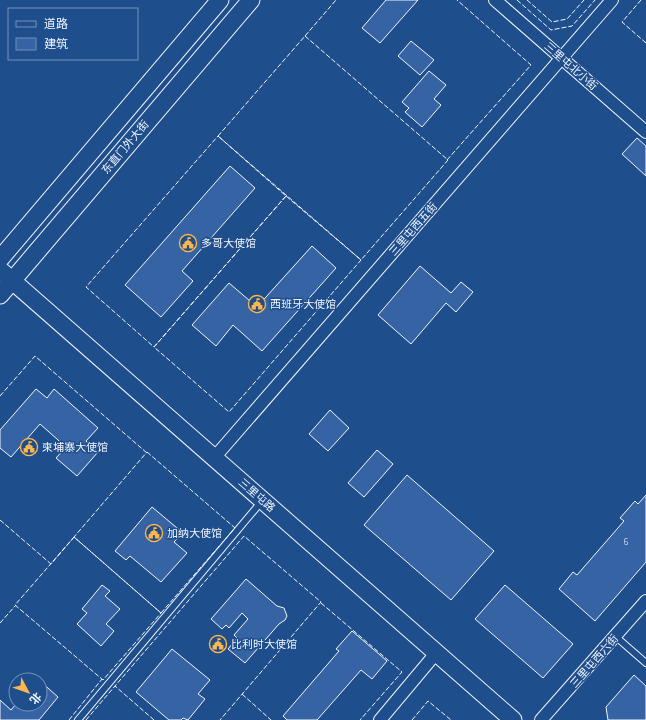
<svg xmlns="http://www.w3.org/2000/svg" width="646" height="720" font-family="'Titillium Web','Noto Sans SC',sans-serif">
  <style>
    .building { fill: #3563a3; stroke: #f2f6ff }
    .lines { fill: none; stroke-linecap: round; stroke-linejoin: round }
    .lane-casing { stroke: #f2f6ff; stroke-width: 8 }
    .street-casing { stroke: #f2f6ff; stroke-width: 14 }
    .secondary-casing { stroke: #f2f6ff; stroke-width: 19 }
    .lane { stroke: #1f4e8c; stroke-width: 6 }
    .street { stroke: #1f4e8c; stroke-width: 12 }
    .secondary { stroke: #1f4e8c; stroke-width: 17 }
    .fence { stroke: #f2f6ff; stroke-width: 1; stroke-dasharray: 5 2; stroke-linecap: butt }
    .labels { text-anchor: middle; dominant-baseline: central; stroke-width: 3; stroke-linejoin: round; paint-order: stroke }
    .number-label { font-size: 9px; fill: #c3d1e8 }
    .street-label { font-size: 11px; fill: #f2f6ff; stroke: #1f4e8c }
    .poi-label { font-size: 11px; fill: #f2f6ff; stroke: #1f4e8c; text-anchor: start }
  </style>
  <rect width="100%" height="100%" fill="#1f4e8c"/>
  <!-- building -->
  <g class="building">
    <polygon points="386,0 418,0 380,43 362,28"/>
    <polygon points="411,41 434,60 420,75 398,56"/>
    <polygon points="429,71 446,85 434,99 441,105 422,127 405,112 409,108 402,102"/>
    <polygon points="637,138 646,146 646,176 622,154"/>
    <polygon points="230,166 255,188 182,271 193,281 161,317 125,285"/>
    <polygon points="312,246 336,268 262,351 233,325 216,346 192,325 229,283 257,307"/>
    <polygon points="420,266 451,293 461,282 473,292 456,312 446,303 411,344 378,315"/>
    <polygon points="36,389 47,398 54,389 98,428 86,441 98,452 77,476 56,458 66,447 40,424 11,457 0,448 0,430"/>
    <polygon points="330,410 349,428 328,451 309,434"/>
    <polygon points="377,450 393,464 364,497 348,483"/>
    <polygon points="407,475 494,551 451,600 364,525"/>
    <polygon points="646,495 646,562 595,621 559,589 573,572 577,575 624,521 620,518 635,501 638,504"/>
    <polygon points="152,507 183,533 174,542 187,553 161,582 130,556 126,560 115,551"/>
    <polygon points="246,579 277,606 284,608 287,616 285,620 279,624 245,663 228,649 237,638 234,635 248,619 242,613 229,628 226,625 222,629 211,619"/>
    <polygon points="102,585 110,591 105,596 120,609 106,624 114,631 101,646 77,624 87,613 82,609"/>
    <polygon points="505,585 573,644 543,678 475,619"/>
    <polygon points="352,631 387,661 372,679 361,670 317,720 287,720 283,716 339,651 336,649"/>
    <polygon points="172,649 210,680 198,694 205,699 188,720 183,718 181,720 169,720 136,692"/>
    <polygon points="634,675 646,686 646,720 608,720 606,707"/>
    <polygon points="40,681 58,697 39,720 0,720 0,700 11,710 16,704 40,704"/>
  </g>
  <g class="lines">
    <!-- lane casing -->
    <g class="lane-casing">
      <g id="lane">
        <polyline points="615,636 646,663"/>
        <polyline points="78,720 262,501"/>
      </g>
    </g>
    <!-- street casing -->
    <g class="street-casing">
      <g id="street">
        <polyline points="495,0 646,132"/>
        <polyline points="214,458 612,0"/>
        <polyline points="380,720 437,652"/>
        <polyline points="541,720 646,601"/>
      </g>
    </g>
    <!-- secondary casing -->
    <g class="secondary-casing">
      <g id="secondary">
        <polyline points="0,259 220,0"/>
        <polyline points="0,270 513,720"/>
        <polyline points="0,295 251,0"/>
      </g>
    </g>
    <!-- lane -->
    <use href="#lane" class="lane"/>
    <!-- street -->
    <use href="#street" class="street"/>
    <!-- secondary -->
    <use href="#secondary" class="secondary"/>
    <!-- fence -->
    <g class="fence">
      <polyline points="517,0 551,30 572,26 595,0"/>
      <polyline points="527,0 552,22 567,19 584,0"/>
      <polyline points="641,0 622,22 646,43"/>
      <polygon points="305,36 448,160 361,260 218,136"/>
      <polyline points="305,36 336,0"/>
      <polygon points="218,136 286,196 154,347 86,287"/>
      <polyline points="447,160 531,65 457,0"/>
      <polygon points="286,196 361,260 229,412 154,347"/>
      <polyline points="0,396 35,356 147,453"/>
      <polygon points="147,452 235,528 161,613 74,537"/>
      <polyline points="0,520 51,564 75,536"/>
      <polygon points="74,537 161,613 103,680 15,605"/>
      <polyline points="321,603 402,672 360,720"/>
      <polyline points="0,623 16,605"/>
      <polyline points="242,694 271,720"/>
      <polyline points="69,720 102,679"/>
      <polyline points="86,720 115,686 116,687"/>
      <polyline points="154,720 115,686 244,536 321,602 220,720"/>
      <polyline points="412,720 428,701 451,720"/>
    </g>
  </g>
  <!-- icons -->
  <defs>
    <g id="civic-ring" transform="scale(0.9)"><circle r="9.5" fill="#1f4e8c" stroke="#ffb74d" stroke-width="1.5"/><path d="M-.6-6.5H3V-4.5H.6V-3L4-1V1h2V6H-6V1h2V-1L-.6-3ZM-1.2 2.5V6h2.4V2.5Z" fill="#ffb74d"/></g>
  </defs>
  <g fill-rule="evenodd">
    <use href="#civic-ring" x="188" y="243"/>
    <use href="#civic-ring" x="257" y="304"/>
    <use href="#civic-ring" x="29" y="447"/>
    <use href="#civic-ring" x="154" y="533"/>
    <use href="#civic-ring" x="218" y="644"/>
  </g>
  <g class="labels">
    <!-- number labels -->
    <g class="number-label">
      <text x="626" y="541">6</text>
    </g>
    <!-- street labels -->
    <g class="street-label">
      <text transform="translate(571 66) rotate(41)">三里屯北小街</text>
      <text transform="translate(125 147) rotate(-50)">东直门外大街</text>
      <text transform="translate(413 229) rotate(-49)">三里屯西五街</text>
      <text transform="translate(257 495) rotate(41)">三里屯路</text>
      <text transform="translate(594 661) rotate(-49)">三里屯西六街</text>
    </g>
    <!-- poi labels -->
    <g class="poi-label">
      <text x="201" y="243">多哥大使馆</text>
      <text x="270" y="304">西班牙大使馆</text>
      <text x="42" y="447">柬埔寨大使馆</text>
      <text x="167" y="533">加纳大使馆</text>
      <text x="231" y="644">比利时大使馆</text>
    </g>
  </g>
  <!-- legend -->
  <rect x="8" y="8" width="130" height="52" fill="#1f4e8c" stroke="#7391ba"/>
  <rect x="16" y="21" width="20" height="6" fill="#1f4e8c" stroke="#7391ba"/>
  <text x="44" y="28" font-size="12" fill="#f2f6ff">道路</text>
  <rect x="16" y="38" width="20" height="12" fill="#3563a3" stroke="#7391ba"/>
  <text x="44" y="48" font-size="12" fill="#f2f6ff">建筑</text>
  <!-- north arrow -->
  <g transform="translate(28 692) rotate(131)"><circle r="19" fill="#1f4e8c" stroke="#7391ba"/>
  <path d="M0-3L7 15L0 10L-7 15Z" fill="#ffb74d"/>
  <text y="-6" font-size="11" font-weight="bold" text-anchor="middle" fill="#f2f6ff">北</text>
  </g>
</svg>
